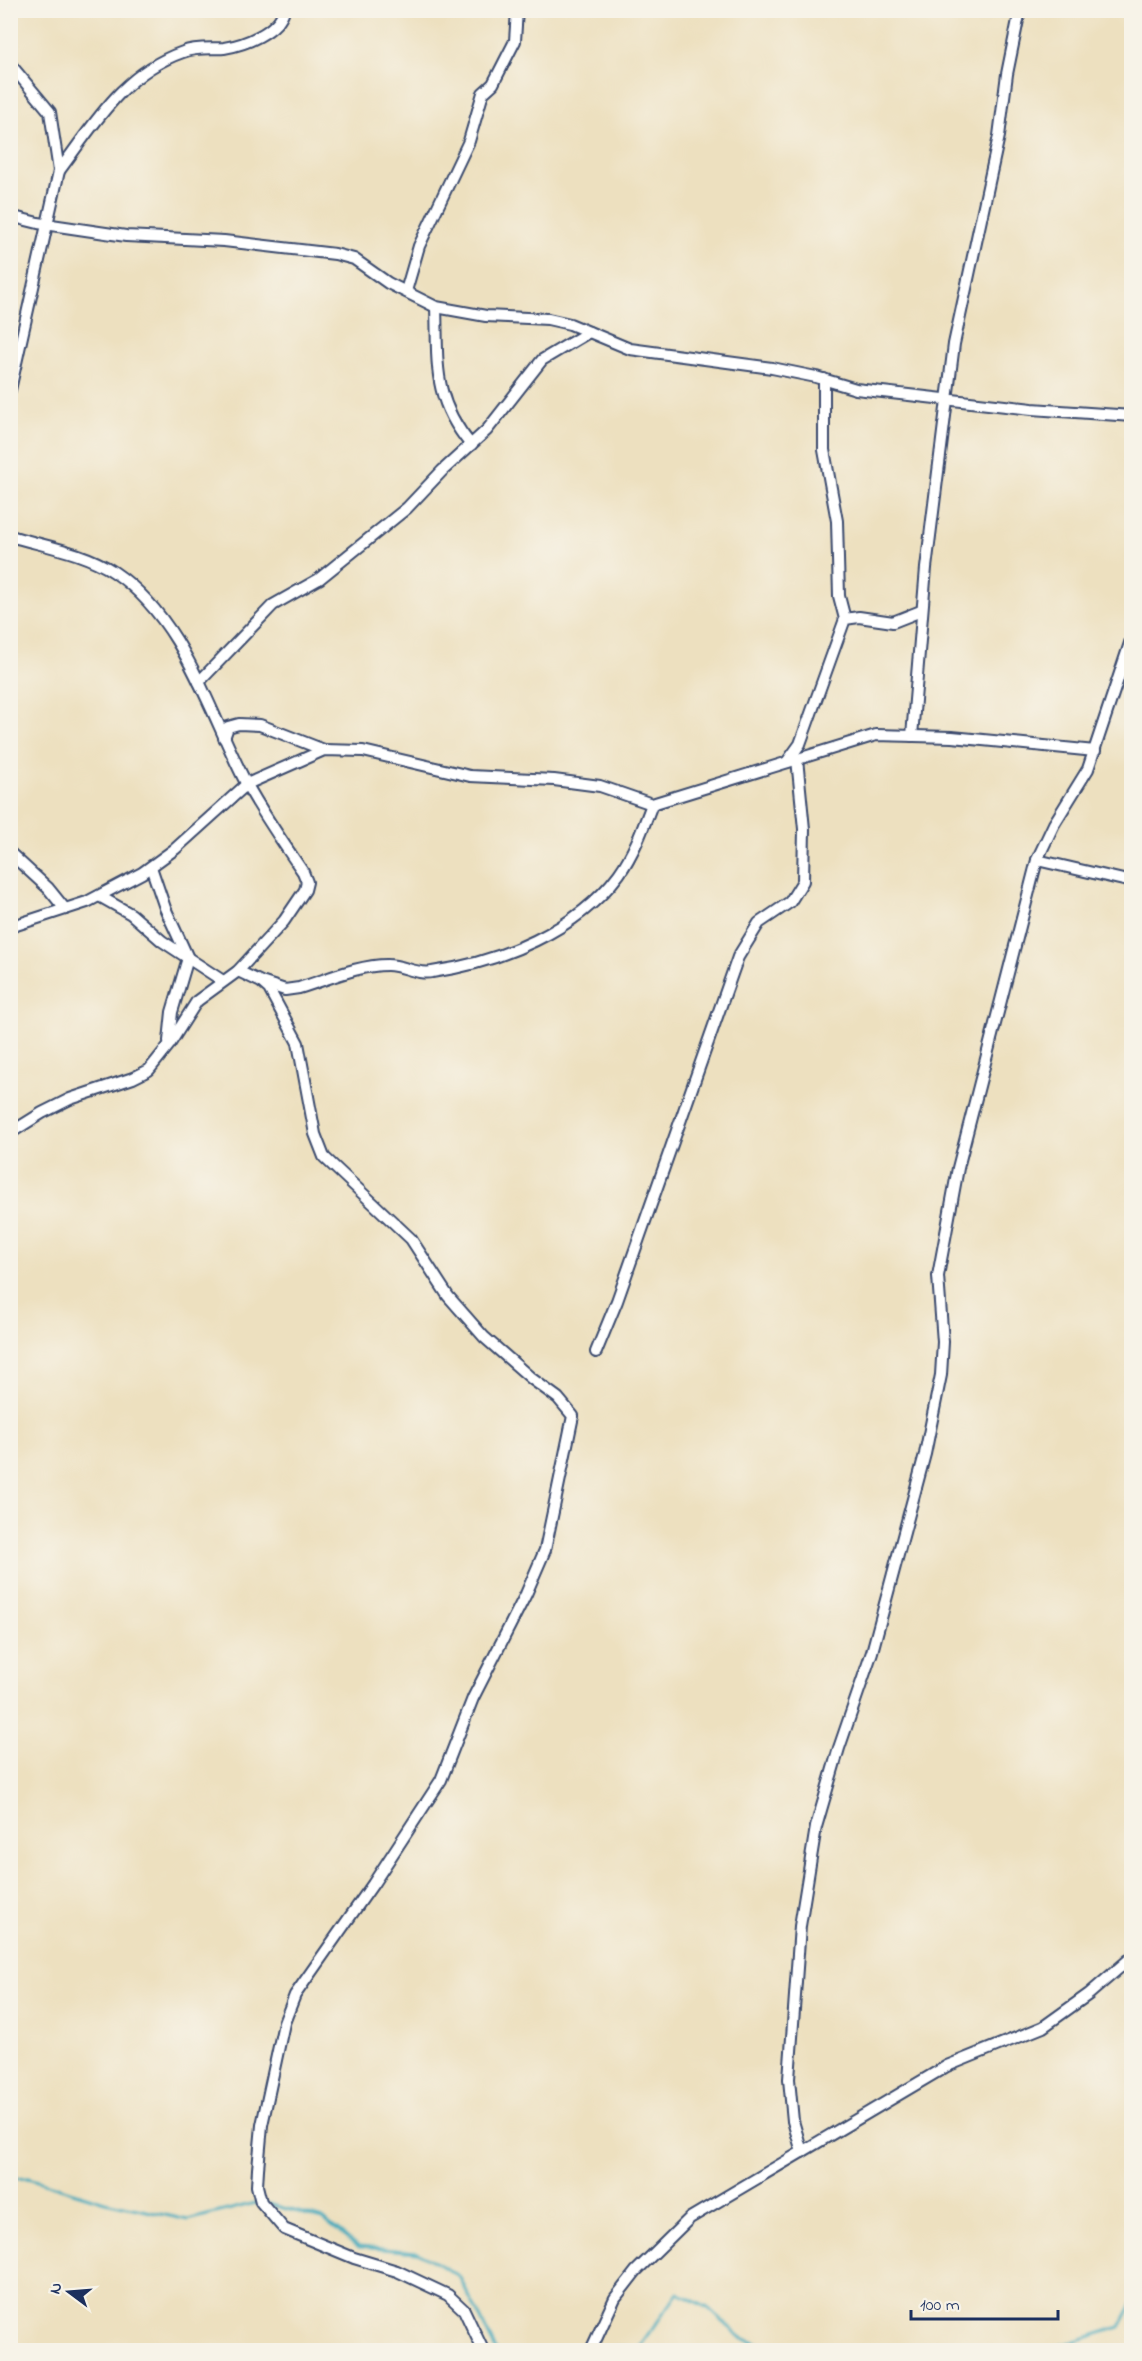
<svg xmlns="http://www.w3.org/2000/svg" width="1142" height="2361" font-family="'Indie Flower',sans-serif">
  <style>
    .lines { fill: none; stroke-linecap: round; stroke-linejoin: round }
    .stream { stroke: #3da9bc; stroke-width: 3 }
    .minor-casing { stroke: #3a4a6d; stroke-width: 14 }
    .minor { stroke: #fff; stroke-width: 10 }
  </style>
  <rect width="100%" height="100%" fill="#f7f3e8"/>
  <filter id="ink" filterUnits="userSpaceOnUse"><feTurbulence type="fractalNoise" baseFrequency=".0167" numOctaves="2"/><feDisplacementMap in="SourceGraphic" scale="12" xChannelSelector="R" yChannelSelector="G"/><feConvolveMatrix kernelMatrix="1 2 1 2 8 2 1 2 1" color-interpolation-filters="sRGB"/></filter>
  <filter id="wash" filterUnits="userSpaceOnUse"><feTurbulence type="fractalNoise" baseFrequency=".008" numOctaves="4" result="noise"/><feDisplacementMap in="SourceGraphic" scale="24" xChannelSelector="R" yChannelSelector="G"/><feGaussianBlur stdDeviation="1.35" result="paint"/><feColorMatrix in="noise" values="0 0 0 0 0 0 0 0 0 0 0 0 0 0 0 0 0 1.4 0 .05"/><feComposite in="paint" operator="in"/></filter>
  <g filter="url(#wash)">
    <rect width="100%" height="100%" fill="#ede0bf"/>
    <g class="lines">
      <!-- stream -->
      <g class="stream">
        <polyline points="10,2179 28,2178 105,2202 188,2220 259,2202"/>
        <polyline points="269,2204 323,2219 359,2247 418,2252 459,2276 496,2350"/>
        <polyline points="595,2348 639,2348 678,2293 708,2308 740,2337 773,2350"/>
        <polyline points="1046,2350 1120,2327 1132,2304"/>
      </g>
    </g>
  </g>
  <g filter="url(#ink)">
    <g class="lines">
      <!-- minor casing -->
      <g class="minor-casing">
        <g id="minor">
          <polyline points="10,64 50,112 59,171 10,390"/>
          <path d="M59 171C95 123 123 73 183 52 196 47 210 49 224 48 244 45 278 32 284 10"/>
          <polyline points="10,216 38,223 126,236 224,241 335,254 354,259 388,283 436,307 486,316 548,319 570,324 630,349 772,368 816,377 856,389 1032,409 1132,416"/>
          <polyline points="406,291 419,246 469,141 483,93 493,84 515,41 517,10"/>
          <path d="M436 307C438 364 432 398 471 445"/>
          <polyline points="824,379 824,450 837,521 839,596 845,619"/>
          <path d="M10 536C44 546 84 552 114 572 184 619 209 712 246 783 263 814 283 843 303 872L307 882 305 890 284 921 238 971 197 1001 169 1045 149 1070 133 1078 70 1099 42 1113 10 1133"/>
          <polyline points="199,682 273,605 319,579 407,508 442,471 487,430 542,360 589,332"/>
          <polyline points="912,736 926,568 954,344 999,136 1007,74 1020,10"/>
          <polyline points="224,738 228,727 239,724 260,725 324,750"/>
          <polyline points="787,762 800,744 845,619 859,617 893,622 921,611"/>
          <polyline points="10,853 48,888 65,909"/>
          <polyline points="1037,860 1132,882"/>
          <polyline points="151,867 165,908 188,958 172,1012 169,1041"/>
          <polyline points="99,896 131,914 162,941 223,981"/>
          <polyline points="10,927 87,902 142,873 175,849 247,784 324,750 363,751 470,776 554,780 600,786 652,804 876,735 952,737 1095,751"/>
          <polyline points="238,971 261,982 269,989 298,1043 315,1134 324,1157 411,1239 448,1296 484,1337 532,1379 558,1398 573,1416 545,1550 526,1594 473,1698 441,1780 373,1884 295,1995 284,2023 262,2125 258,2169 257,2186 261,2202 284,2229 354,2258 397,2271 448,2295 464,2310 483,2350"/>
          <path d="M264 983 285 990 299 988C326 980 358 965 387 965 403 965 417 975 432 972 500 962 577 931 619 874 634 853 643 828 652 804"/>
          <polyline points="596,1352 617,1301 738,957 759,923 790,902 803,881 804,829 797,759"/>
          <polyline points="802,2152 793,2121 789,2079 800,1926 816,1827 839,1748 872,1652 925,1454 941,1375 943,1342 938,1276 958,1168 1037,860 1054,824 1088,769 1132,637"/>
          <polyline points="591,2350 615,2298 636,2271 690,2218 947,2066 1043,2027 1089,1994 1132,1957"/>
        </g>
      </g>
      <!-- minor -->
      <use href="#minor" class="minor"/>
    </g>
  </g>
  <!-- margin -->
  <rect width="1142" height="2361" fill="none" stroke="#f7f3e8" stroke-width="36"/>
  <!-- north arrow -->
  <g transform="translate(69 2292) rotate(286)" stroke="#f7f3e8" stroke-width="4.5" paint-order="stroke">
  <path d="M0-4.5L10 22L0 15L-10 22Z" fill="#1b2f5e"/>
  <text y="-9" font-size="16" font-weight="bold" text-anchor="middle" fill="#1b2f5e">N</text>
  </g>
  <!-- scale -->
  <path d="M911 2310v9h147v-9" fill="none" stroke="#1b2f5e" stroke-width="3"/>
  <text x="920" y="2310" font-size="18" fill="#1b2f5e" stroke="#f7f3e8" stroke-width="4.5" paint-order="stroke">100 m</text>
</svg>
